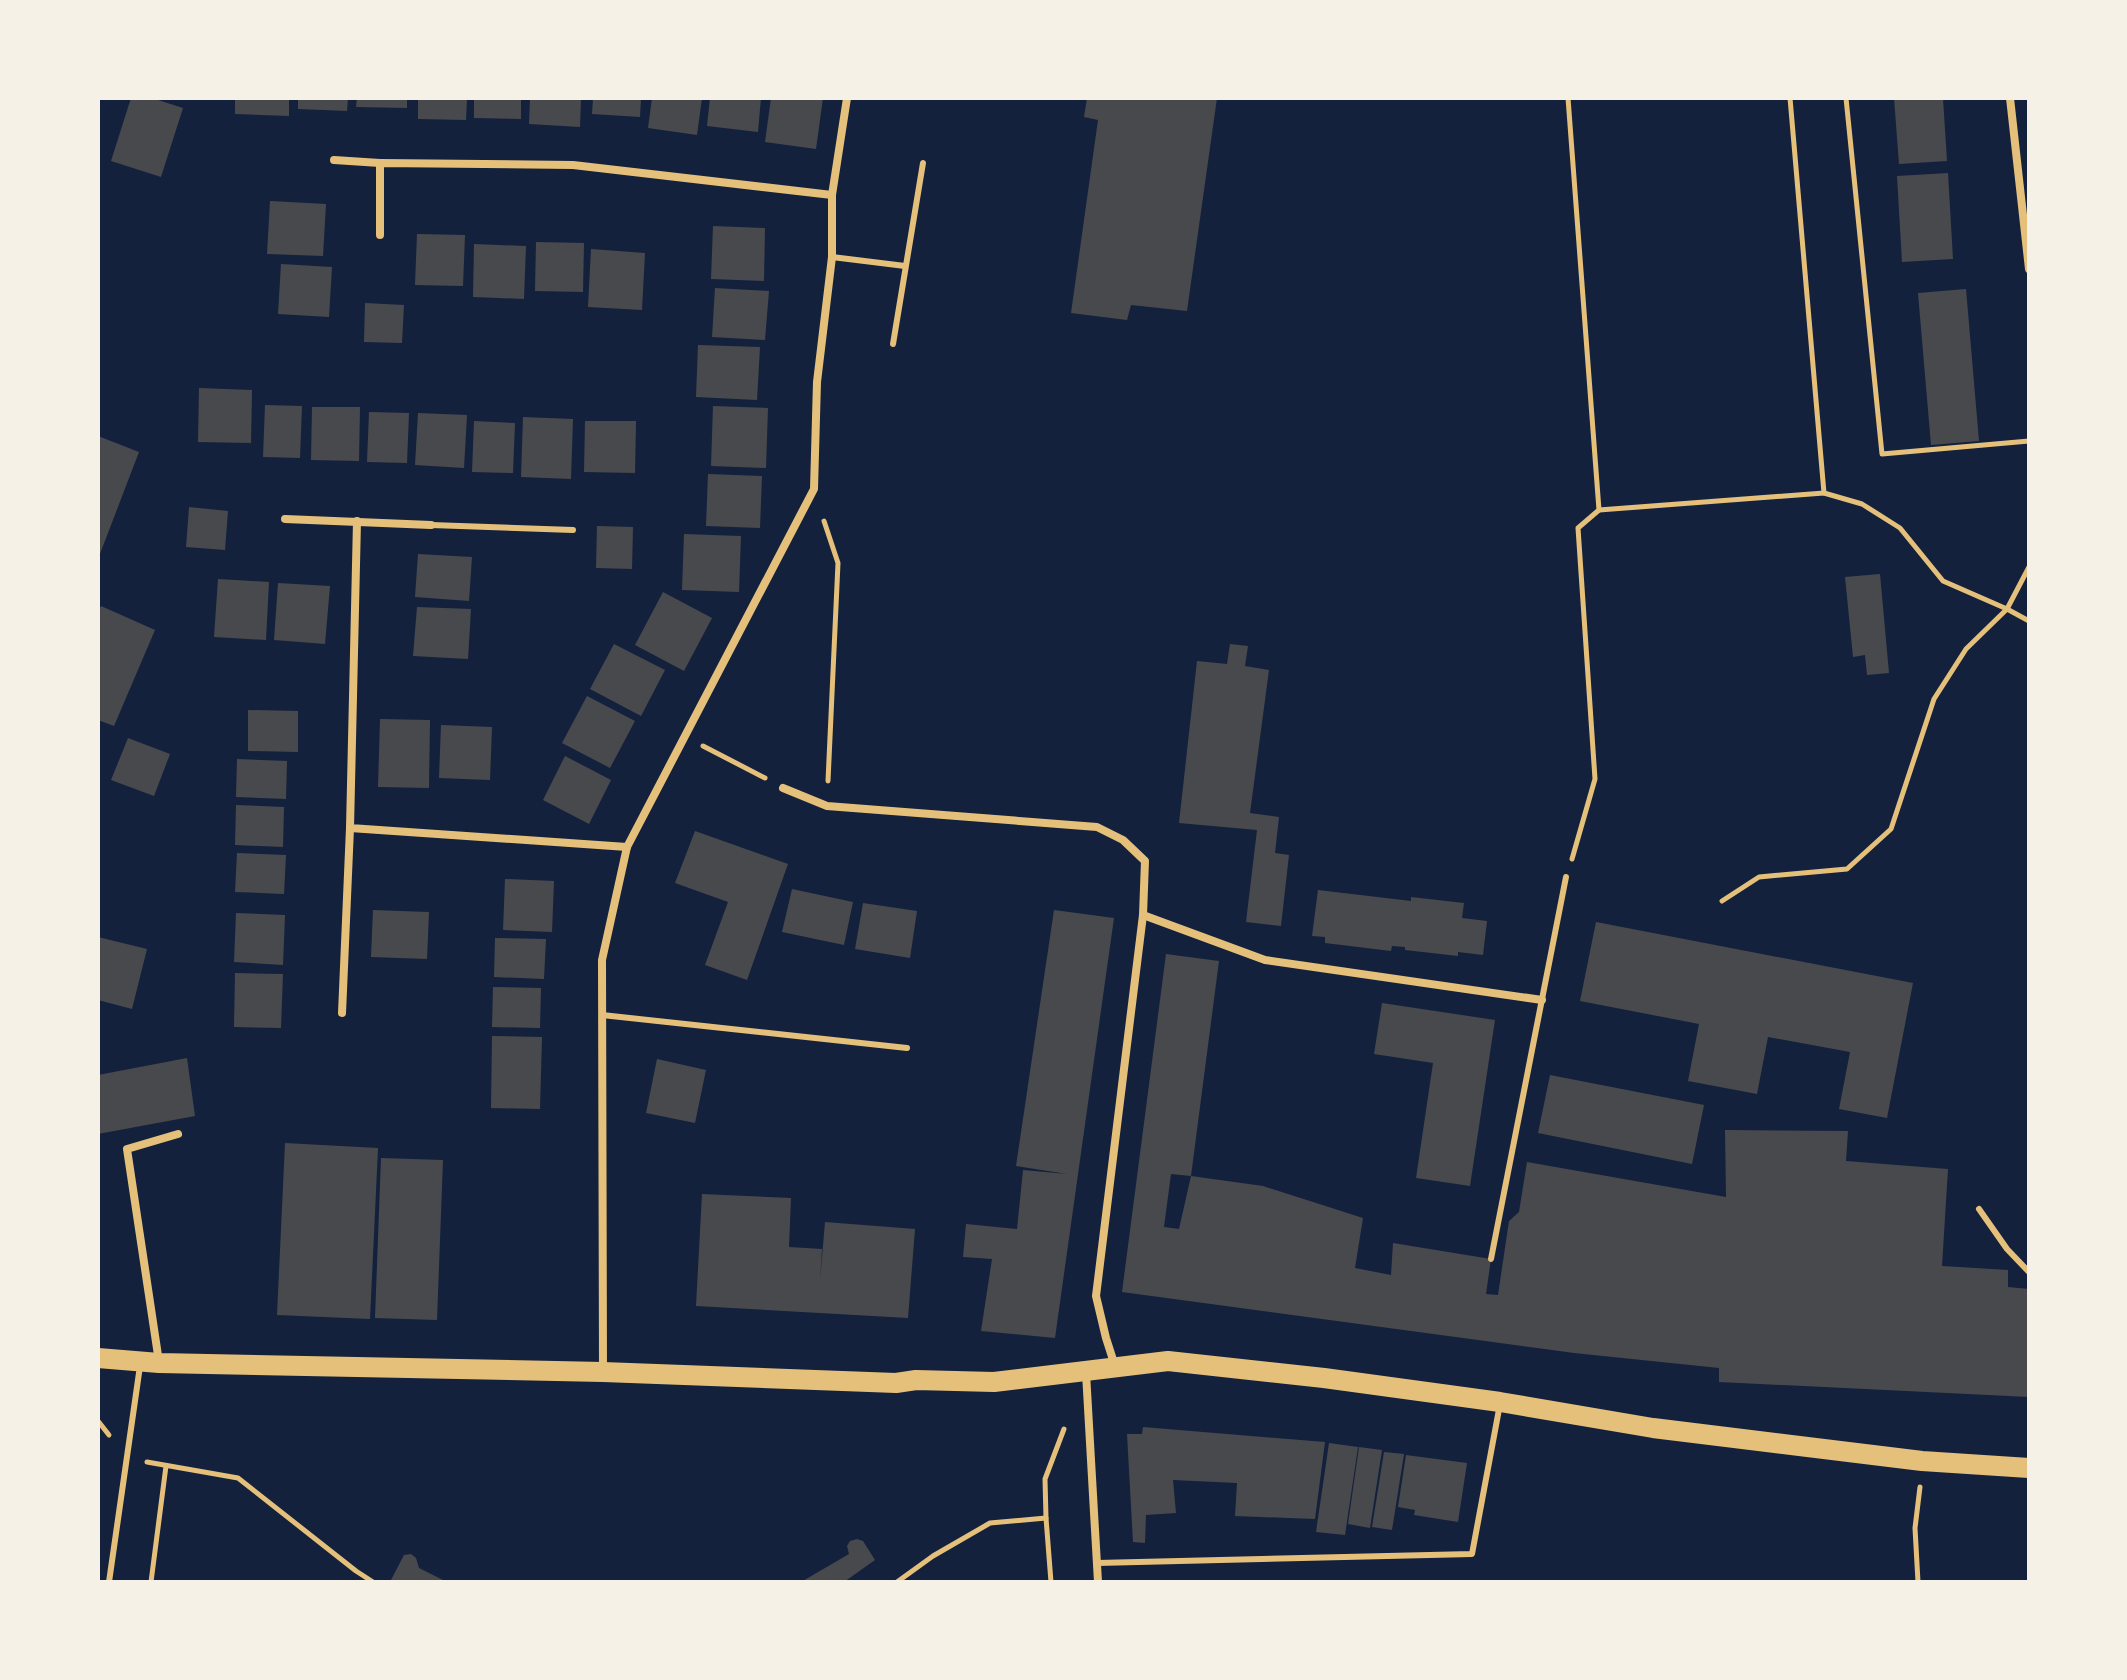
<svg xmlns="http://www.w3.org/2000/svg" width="2127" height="1680" font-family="'Archivo Narrow',sans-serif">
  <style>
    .building { fill: #48494c; fill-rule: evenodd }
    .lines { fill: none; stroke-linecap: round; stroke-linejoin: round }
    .path { stroke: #e5c07b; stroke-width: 5 }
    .service { stroke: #e5c07b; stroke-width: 6 }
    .minor { stroke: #e5c07b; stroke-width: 8 }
    .primary { stroke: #e5c07b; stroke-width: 20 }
  </style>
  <rect width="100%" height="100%" fill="#14213d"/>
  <!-- building -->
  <g class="building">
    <polygon points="131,98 152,98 183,108 161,177 111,161"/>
    <polygon points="235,98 289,98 289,116 235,114"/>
    <polygon points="298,98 348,98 347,111 298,109"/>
    <polygon points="357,98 407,98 407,108 356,107"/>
    <polygon points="418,98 467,98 466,120 418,119"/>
    <polygon points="474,98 521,98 521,119 474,118"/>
    <polygon points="530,98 581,98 580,127 529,124"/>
    <polygon points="593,98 641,98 640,117 592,114"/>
    <polygon points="652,98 702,98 697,135 648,128"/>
    <polygon points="710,98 761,98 758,132 707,126"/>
    <polygon points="771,98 823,98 816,149 765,142"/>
    <polygon points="1087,98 1217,98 1187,311 1131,305 1127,320 1071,313 1098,120 1084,117"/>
    <polygon points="1894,98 1943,98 1947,161 1899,164"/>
    <polygon points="1948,173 1953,259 1902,262 1897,176"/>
    <polygon points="270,201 326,204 323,256 267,254"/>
    <polygon points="713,226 765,228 764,281 711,279"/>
    <polygon points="417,234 465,235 463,286 415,285"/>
    <polygon points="536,242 584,243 583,292 535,291"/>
    <polygon points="474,244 526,246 524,299 473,297"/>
    <polygon points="591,249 645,253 642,310 588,307"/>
    <polygon points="281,264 332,267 329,317 278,314"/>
    <polygon points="715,288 769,291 765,340 712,337"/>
    <polygon points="1966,289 1979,441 1931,445 1918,293"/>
    <polygon points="365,303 404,305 402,343 364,342"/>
    <polygon points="698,345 760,347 757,400 696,397"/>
    <polygon points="199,388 252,390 251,443 198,442"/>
    <polygon points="265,405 302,406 300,458 263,457"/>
    <polygon points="713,406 768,408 766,468 711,466"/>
    <polygon points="312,407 360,407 359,461 311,460"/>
    <polygon points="369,412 409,413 407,463 367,462"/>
    <polygon points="418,413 467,415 464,468 415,465"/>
    <polygon points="523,417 573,419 571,479 521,477"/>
    <polygon points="474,421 515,423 513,473 472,472"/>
    <polygon points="585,421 636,421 635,473 584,472"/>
    <polygon points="98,436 139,452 98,559"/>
    <polygon points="708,474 762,476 760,528 706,526"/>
    <polygon points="189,507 228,511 225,550 186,547"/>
    <polygon points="597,526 633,527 632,569 596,568"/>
    <polygon points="684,534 741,536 739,592 682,590"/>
    <polygon points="418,554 472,557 469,601 415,597"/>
    <polygon points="1880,574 1889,673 1867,675 1865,655 1853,657 1845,577"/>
    <polygon points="218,579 269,582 266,640 214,637"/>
    <polygon points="278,583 330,586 325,644 274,640"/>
    <polygon points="663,592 712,618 684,671 635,645"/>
    <polygon points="101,606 155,630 114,726 98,720 98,612"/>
    <polygon points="417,607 471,609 468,659 413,656"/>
    <polygon points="614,644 665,670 641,716 590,689"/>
    <polygon points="1230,644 1248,646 1245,666 1269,670 1250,813 1279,817 1275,853 1289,855 1281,926 1246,922 1257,830 1179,823 1197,661 1227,664"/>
    <polygon points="587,696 635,721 610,768 562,743"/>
    <polygon points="248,710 298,711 298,752 248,751"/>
    <polygon points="380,719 430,720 429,788 378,787"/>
    <polygon points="441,725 492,727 490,780 439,778"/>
    <polygon points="128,738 170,754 154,796 111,780"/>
    <polygon points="565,756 611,780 589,824 543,800"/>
    <polygon points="237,759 287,761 286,799 236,797"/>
    <polygon points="236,805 284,807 283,847 235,845"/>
    <polygon points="695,831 788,864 747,980 705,965 728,902 675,883"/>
    <polygon points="237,853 286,855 284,894 235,892"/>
    <polygon points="505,879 554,881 552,932 503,930"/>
    <polygon points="792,889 853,902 844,945 782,932"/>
    <polygon points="1318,890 1411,901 1411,897 1464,903 1462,918 1487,921 1483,955 1458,952 1458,956 1405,950 1405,947 1392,946 1391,951 1325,943 1325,937 1312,936"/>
    <polygon points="863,903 917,911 910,958 855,949"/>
    <polygon points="373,910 429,912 427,959 371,957"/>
    <polygon points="1054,910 1114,918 1055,1338 981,1331 992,1259 963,1257 966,1224 1017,1229 1023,1170 1067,1174 1016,1166"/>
    <polygon points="236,913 285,915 283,965 234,962"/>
    <polygon points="1596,922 1913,983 1887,1118 1839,1109 1850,1052 1768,1037 1757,1094 1688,1081 1699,1024 1580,1001"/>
    <polygon points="98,937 147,949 132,1009 98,1000"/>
    <polygon points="495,938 546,939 544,979 494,977"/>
    <path d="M1166 954 1219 961 1191 1176 1263 1186 1363 1218 1355 1268 1391 1275 1393 1243 1491 1259 1486 1294 1498 1295 1509 1221 1519 1212 1527 1162 1726 1197 1725 1130 1848 1131 1846 1161 1948 1169 1942 1266 2008 1270V1287L2029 1289V1397L1719 1382V1368L1574 1353 1122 1292ZM1171 1174 1191 1176 1179 1229 1164 1227Z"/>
    <polygon points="235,973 283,974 281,1028 234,1027"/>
    <polygon points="493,987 541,988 540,1028 492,1027"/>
    <polygon points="1382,1003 1495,1020 1470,1186 1416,1178 1433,1063 1374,1054"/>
    <polygon points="492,1036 542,1037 540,1109 491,1108"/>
    <polygon points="187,1058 195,1116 98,1134 98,1075"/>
    <polygon points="657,1059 706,1070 695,1123 646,1113"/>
    <polygon points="1550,1075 1704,1105 1692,1164 1538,1133"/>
    <polygon points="285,1143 378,1148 370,1319 277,1315"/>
    <polygon points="381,1158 443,1160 437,1320 375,1318"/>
    <polygon points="702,1194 791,1198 789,1247 822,1249 820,1281 825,1222 915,1229 908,1318 696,1306"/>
    <polygon points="1143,1427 1325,1442 1315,1519 1235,1516 1237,1483 1173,1480 1176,1513 1146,1515 1145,1543 1133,1542 1127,1434 1142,1434"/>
    <polygon points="1329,1443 1358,1447 1345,1535 1316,1532"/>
    <polygon points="1359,1447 1382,1450 1370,1528 1348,1524"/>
    <polygon points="1384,1452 1404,1454 1392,1530 1372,1527"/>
    <polygon points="1406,1455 1467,1463 1458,1522 1414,1515 1415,1510 1398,1507"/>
    <polygon points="857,1539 863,1541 875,1560 844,1582 801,1582 849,1554 847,1546 850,1541"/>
    <polygon points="411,1554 416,1558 419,1568 447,1582 395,1582 391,1580 404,1555"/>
  </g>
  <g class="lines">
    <!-- path -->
    <g class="path">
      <polyline points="1568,98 1599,510 1824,493"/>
      <polyline points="1790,98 1824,493 1862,504 1900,528 1943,581 2007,609 2029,621"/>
      <polyline points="1846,98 1882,454 2029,441"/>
      <polyline points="824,521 838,563 828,781"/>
      <polyline points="703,746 765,778"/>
      <polyline points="1572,859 1595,779 1578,528 1599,510"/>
      <polyline points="1722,901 1759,877 1847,869 1891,829 1934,699 1966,649 2007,609 2029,567"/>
      <polyline points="98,1421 109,1435"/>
      <polyline points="147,1462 238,1478 356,1571 373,1582"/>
      <polyline points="1046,1518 1045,1479 1064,1429"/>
      <polyline points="151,1582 166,1466"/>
      <polyline points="897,1582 933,1556 990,1523 1046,1518 1051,1582"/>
      <polyline points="1918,1582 1915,1528 1920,1487"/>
    </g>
    <!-- service -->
    <g class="service">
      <polyline points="832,257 905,266"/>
      <polyline points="893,344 923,163"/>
      <polyline points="431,525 573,530"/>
      <polyline points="602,1015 907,1048"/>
      <polyline points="1979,1209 2007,1249 2029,1272"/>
      <polyline points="1491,1259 1566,877"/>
      <polyline points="1097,1563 1472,1554 1500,1404"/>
      <polyline points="109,1582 140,1366"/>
    </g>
    <!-- minor -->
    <g class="minor">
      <polyline points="2010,98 2029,269"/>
      <polyline points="334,160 380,163"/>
      <polyline points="380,235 380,163 573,165 832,195"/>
      <polyline points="285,519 431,525"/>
      <polyline points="357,521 350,828 627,847"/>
      <polyline points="783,788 827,806 1097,827 1123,840 1145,861 1143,915 1096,1296 1106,1338 1115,1366"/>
      <polyline points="1143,915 1265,960 1542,1000"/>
      <polyline points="342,1013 350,828"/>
      <polyline points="159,1362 127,1149 178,1134"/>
      <polyline points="603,1371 602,960 627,847 814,489 817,382 832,257 832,195 847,98"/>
      <polyline points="1086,1373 1098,1582"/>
    </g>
    <!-- primary -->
    <polyline class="primary" points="98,1358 159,1363 603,1372 896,1383 916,1380 994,1382 1168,1361 1324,1378 1500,1402 1653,1428 1922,1461 2029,1468"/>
  </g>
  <!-- border -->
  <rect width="2127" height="1680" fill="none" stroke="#f6f1e7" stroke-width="200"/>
</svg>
